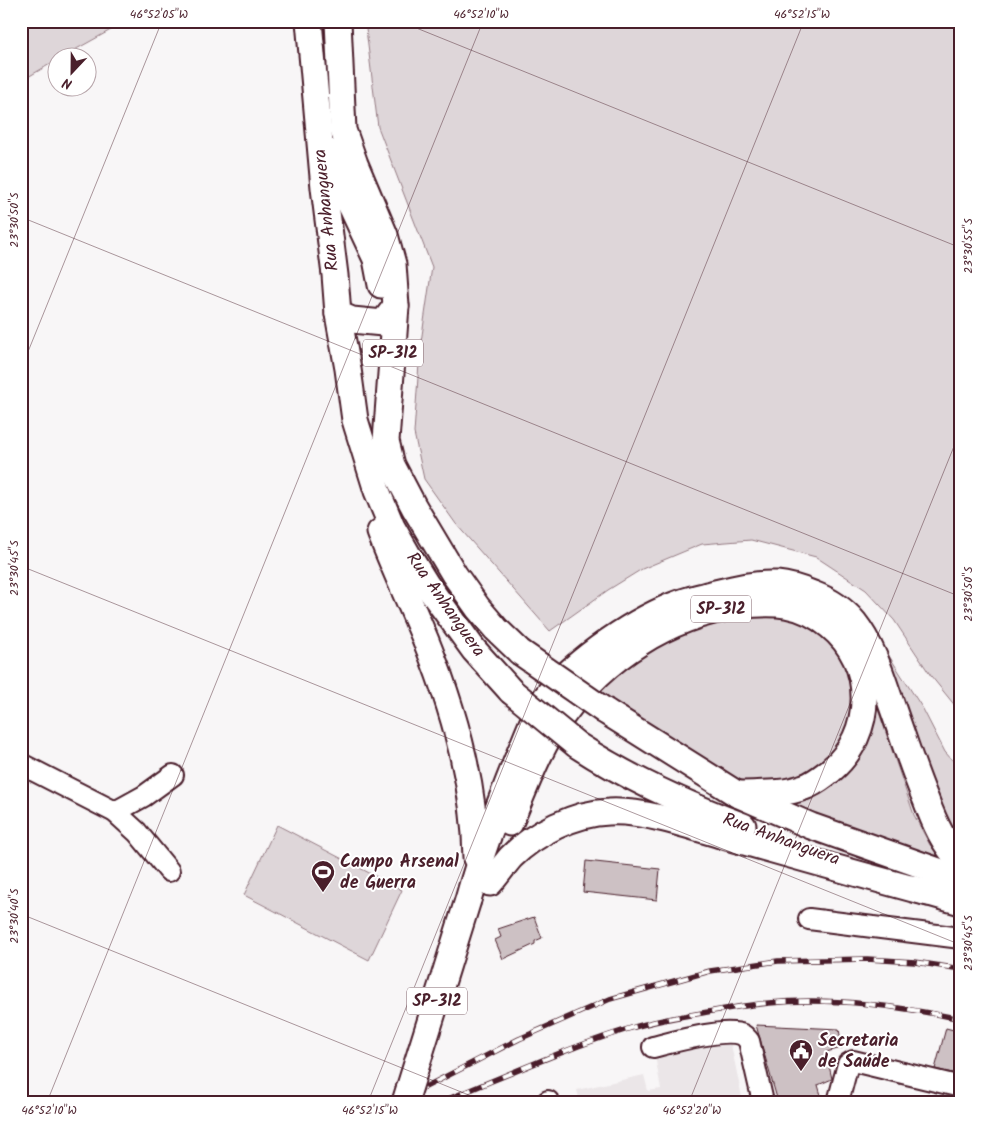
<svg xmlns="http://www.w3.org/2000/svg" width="982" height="1123" font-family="Kalam,sans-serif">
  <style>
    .built { fill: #ebe6e8 }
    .green { fill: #ded6d9; stroke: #947a82 }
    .building { fill: #cdc1c4; stroke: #4a1f2b }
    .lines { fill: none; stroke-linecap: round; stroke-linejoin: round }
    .minor-casing { stroke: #4a1f2b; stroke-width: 24 }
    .major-casing { stroke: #4a1f2b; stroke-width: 29 }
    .minor { stroke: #fff; stroke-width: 20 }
    .major { stroke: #fff; stroke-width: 25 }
    .rail-casing { stroke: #4a1f2b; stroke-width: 5.5 }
    .rail { stroke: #fff; stroke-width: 4; stroke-dasharray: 11; stroke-linecap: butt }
    .major-bridge-casing { stroke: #4a1f2b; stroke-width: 29; stroke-linecap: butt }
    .major-bridge { stroke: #fff; stroke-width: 25 }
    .ticks { fill: none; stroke: #4a1f2b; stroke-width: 1; stroke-opacity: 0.45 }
    .labels { text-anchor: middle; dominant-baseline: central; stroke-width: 4; stroke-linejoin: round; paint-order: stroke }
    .shield { fill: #fff; stroke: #80626b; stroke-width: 1 }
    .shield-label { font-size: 16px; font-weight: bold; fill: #4a1f2b }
    .street-label { font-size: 18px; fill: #4a1f2b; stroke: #fff }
    .poi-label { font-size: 18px; font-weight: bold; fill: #4a1f2b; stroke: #fff; text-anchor: start }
    .neatline { fill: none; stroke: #4a1f2b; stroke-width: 2 }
    .ticks-label { font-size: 12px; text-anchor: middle; fill: #4a1f2b }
  </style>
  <rect width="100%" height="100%" fill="#f8f6f7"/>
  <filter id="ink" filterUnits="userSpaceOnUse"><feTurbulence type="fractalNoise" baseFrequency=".02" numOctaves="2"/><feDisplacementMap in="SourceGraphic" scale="10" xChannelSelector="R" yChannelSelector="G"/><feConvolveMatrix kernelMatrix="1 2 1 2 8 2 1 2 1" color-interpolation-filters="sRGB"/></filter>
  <g filter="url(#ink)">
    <!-- built -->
    <polygon class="built" points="729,1035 743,1102 580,1102 577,1090 644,1075 648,1091 661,1089 654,1050"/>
    <!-- green -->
    <g class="green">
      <polygon points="21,21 127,21 62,57 58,58 57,60 21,81"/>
      <polygon points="365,21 961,21 961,713 931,676 894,620 866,590 816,557 751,540 702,544 642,569 608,590 550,631 456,524 424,479 414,433 420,349 432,267 378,127"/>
      <polygon points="775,610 810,624 831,644 849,673 853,696 849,721 842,743 821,766 793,780 760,785 728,776 593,689 665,635"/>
      <polygon points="875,634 923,709 945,752 961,770 961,852 948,837"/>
      <polygon points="867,677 914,815 930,845 946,864 787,804 802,801 820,793"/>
      <polygon points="277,825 402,890 369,960 244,895"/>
    </g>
    <!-- building -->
    <g class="building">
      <polygon points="586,861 660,869 657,900 583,892"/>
      <polygon points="534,917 542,938 535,941 535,944 503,959 495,940 501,937 498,929"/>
      <polygon points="756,1025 839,1029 842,1048 826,1052 832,1079 818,1085 823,1102 778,1102"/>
      <polygon points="946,1028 961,1032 961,1075 935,1069"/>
    </g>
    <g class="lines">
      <!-- minor casing -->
      <g class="minor-casing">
        <g id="minor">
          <polyline points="21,764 115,812 137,832 169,871"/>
          <polyline points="115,812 144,796 173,775"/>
          <polyline points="809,919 961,938"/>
          <path d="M653 1047C673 1042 725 1027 743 1035 745 1036 747 1039 749 1041L763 1102"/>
          <polyline points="547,1102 548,1101"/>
          <polyline points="838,1102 848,1064 853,1061 961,1087"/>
        </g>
      </g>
      <!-- major casing -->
      <g class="major-casing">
        <g id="major">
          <polyline points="309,21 324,188 335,275 338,314 348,369 355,420 377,491 392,527 408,555 426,584 474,650 511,691"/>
          <polyline points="338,21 343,130 355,164 385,235 393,264 396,306 386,441 392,465 414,507 454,574 478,608 496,629 520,652"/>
          <polyline points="327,151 330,161 376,259 381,285"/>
          <polyline points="338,314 352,320 383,323 396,306"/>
          <path d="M380 532C394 569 411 604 426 641 454 710 475 783 476 858"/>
          <polyline points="605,711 737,794 811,826 961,879"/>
          <path d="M577 745C629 779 685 804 743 826"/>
          <path d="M510 823C526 786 539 747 563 715 605 657 667 617 738 606 774 601 801 602 830 626 876 663 875 734 830 771 822 777 814 784 804 787 783 795 759 793 737 794"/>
          <path d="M490 883C497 875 504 865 511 857 535 833 575 813 609 812 645 810 693 827 727 837 794 856 861 875 928 893"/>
          <polyline points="912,888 961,902"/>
          <path d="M468 900C482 849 501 799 521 750 528 734 536 710 546 697 576 659 637 618 682 602 693 598 704 596 715 593 735 588 755 583 777 584 789 585 801 589 813 594 829 600 843 609 854 622 873 646 882 677 892 706 903 737 913 769 926 800 934 822 944 845 961 862"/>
        </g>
      </g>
      <!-- minor -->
      <use href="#minor" class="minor"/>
      <!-- major -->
      <use href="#major" class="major"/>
      <!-- rail casing -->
      <g class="rail-casing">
        <g id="rail">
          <polyline points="396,1102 519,1039 610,999 710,971 778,961 867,959 915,962 961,969"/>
          <path d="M441 1102C503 1077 564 1049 628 1029 652 1021 677 1017 702 1013 724 1009 747 1005 769 1003 833 997 898 1006 961 1019"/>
        </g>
      </g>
      <!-- rail -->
      <use href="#rail" class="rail"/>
      <!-- major-bridge casing -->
      <g class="major-bridge-casing">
        <g id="major-bridge">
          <polyline points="520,652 605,711"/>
          <polyline points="511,691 577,745"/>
          <polyline points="405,1102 468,900"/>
        </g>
      </g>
      <!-- major-bridge -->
      <use href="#major-bridge" class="major-bridge"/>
    </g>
  </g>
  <!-- ticks -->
  <path class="ticks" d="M399 21 961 248M21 217 961 597M21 369 162 21M21 566 961 945M21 914 486 1102M47 1102 483 21M368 1102 804 21M689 1102 961 429"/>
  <!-- icons -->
  <defs>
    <g id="stadium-pin" transform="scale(1.25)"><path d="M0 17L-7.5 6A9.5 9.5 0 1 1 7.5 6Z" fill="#4a1f2b" stroke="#fff"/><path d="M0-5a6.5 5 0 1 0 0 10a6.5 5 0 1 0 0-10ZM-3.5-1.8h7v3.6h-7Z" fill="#fff"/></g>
    <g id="civic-pin" transform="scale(1.25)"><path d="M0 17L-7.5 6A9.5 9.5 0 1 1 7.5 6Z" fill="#4a1f2b" stroke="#fff"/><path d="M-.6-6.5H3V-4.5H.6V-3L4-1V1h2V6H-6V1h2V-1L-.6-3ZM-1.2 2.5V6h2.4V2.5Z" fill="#fff"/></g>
  </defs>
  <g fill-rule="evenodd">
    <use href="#stadium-pin" x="323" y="872"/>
    <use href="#civic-pin" x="801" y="1051"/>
  </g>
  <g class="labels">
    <!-- shield labels -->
    <g class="shield">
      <rect x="363" y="339.5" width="60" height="27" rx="4"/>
      <rect x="691" y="595.5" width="60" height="27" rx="4"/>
      <rect x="407" y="987.5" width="60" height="27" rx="4"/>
    </g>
    <g class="shield-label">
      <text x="393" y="353">SP-312</text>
      <text x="721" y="609">SP-312</text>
      <text x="437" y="1001">SP-312</text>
    </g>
    <!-- street labels -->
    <g class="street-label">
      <text transform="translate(327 210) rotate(-96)">Rua Anhanguera</text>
      <text transform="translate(445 605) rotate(55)">Rua Anhanguera</text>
      <text transform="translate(781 840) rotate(20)">Rua Anhanguera</text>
    </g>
    <!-- poi labels -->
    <g class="poi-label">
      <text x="340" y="862">Campo Arsenal<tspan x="340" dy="21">de Guerra</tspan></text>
      <text x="818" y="1041">Secretaria<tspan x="818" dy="21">de Saúde</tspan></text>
    </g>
  </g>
  <!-- margin -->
  <rect width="982" height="1123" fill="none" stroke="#fff" stroke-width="55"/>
  <!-- north arrow -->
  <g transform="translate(72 72) rotate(202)"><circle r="24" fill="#ffffff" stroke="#b7a5aa"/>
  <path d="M0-4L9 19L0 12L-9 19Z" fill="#4a1f2b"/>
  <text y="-8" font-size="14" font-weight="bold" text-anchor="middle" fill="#4a1f2b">N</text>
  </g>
  <rect x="28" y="28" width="926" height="1068" class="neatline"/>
  <g class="ticks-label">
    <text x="159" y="18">46°52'05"W</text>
    <text x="481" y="18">46°52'10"W</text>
    <text x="802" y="18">46°52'15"W</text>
    <text transform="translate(14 220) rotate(-90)" y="4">23°30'50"S</text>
    <text transform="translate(968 246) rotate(-90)" y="4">23°30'55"S</text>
    <text transform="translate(14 568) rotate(-90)" y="4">23°30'45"S</text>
    <text transform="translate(968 594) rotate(-90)" y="4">23°30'50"S</text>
    <text transform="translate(14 916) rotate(-90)" y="4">23°30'40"S</text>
    <text transform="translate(968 943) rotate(-90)" y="4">23°30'45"S</text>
    <text x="49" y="1114">46°52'10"W</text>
    <text x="370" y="1114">46°52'15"W</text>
    <text x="692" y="1114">46°52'20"W</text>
  </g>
</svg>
